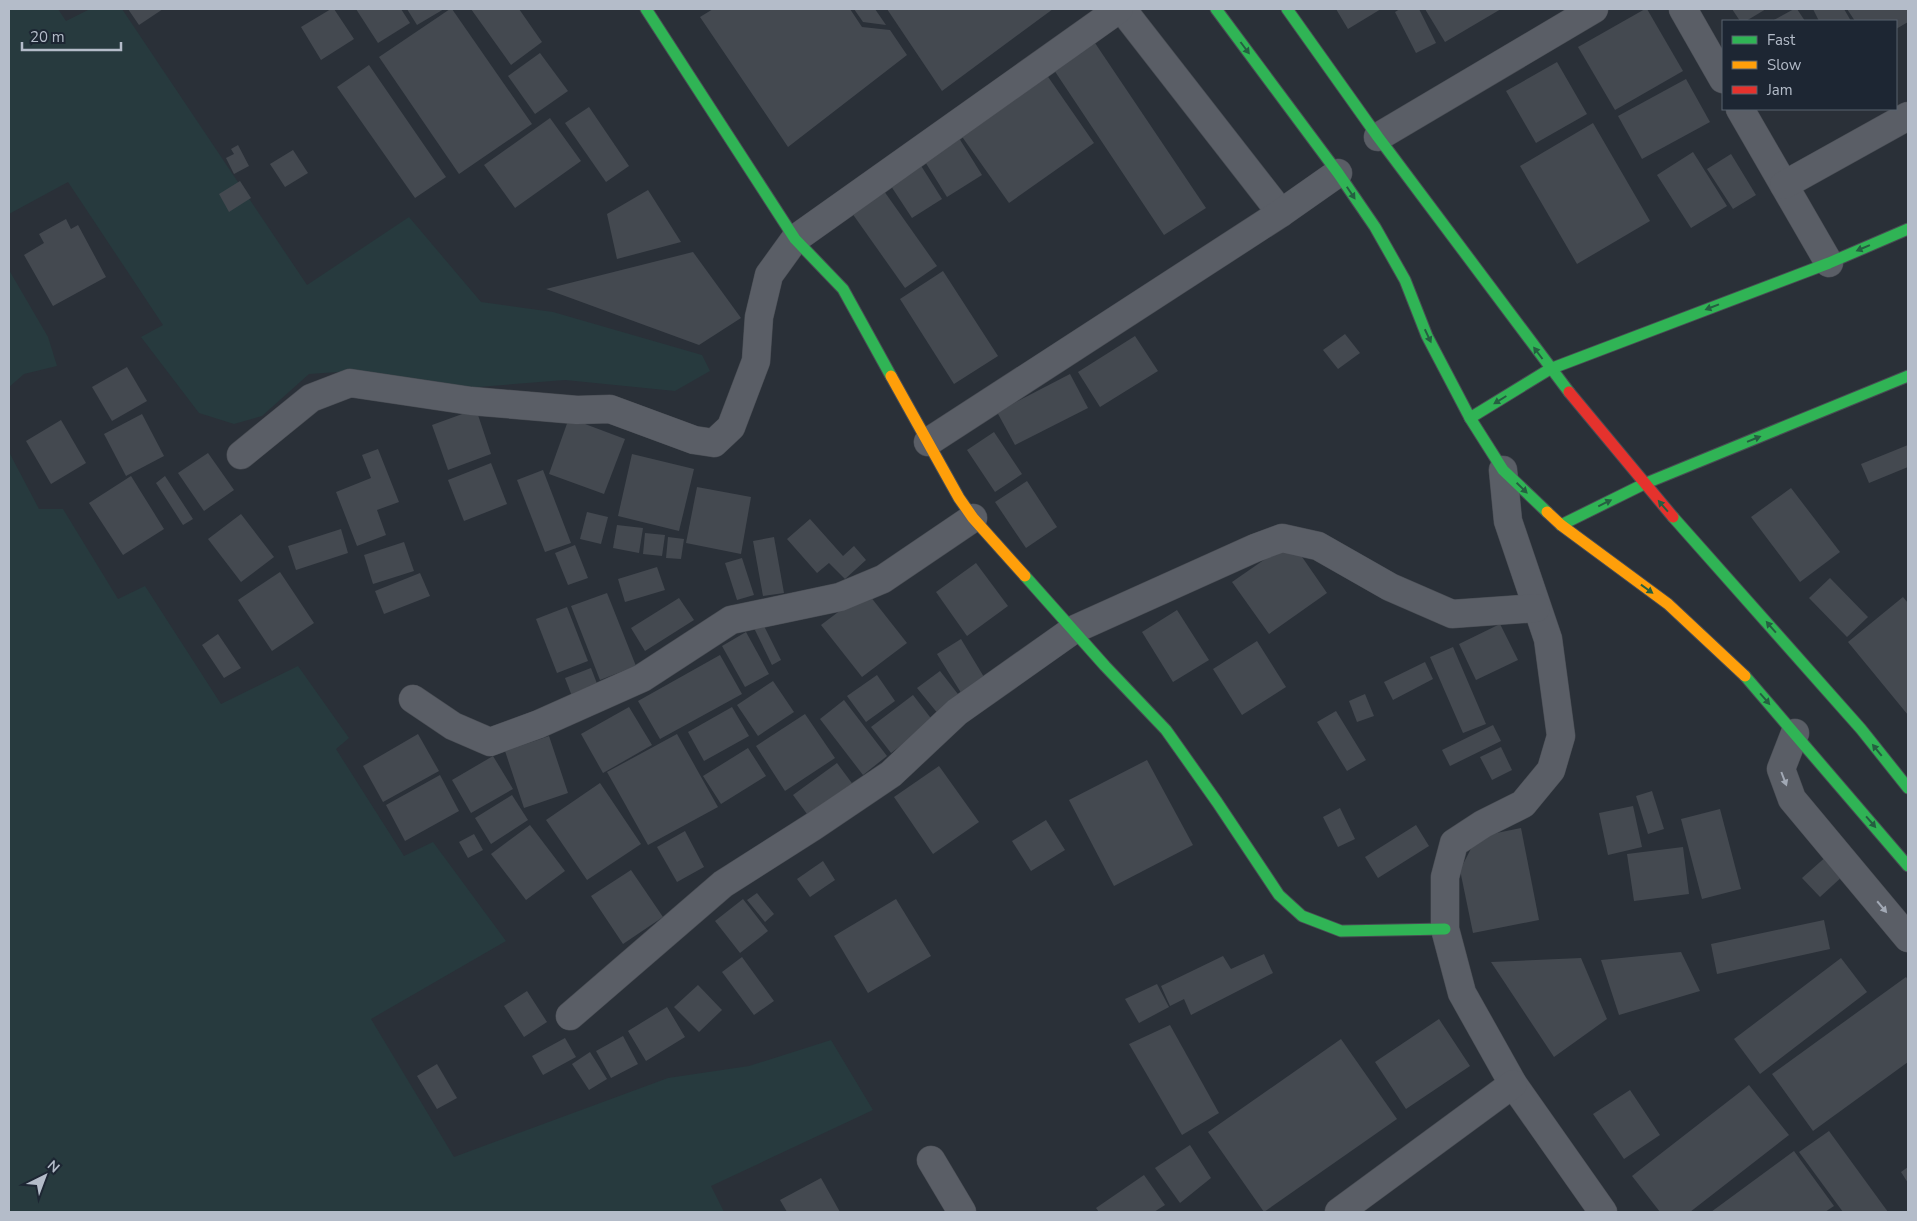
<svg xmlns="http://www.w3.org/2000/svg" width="1917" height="1221" font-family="'Nunito Sans',sans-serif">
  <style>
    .green { fill: #273a3e }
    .building { fill: #444950 }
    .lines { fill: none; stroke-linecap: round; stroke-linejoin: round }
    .street-casing { stroke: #484c53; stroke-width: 29 }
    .fast-casing { stroke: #484c53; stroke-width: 13 }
    .slow-casing { stroke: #484c53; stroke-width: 13 }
    .jam-casing { stroke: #484c53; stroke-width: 13 }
    .street { stroke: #5a5e66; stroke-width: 28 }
    .fast { stroke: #30b455; stroke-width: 11 }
    .slow { stroke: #ff9f0a; stroke-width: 11 }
    .jam { stroke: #e5322d; stroke-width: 11 }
    .oneway { fill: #255f41 }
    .oneway2 { fill: #a2a9b5 }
  </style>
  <rect width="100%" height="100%" fill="#2a3038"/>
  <!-- green -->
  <g class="green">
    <polygon points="9,9 58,9 66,21 90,9 122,9 307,285 409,217 481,302 553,312 702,355 710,371 675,391 565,380 440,390 353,371 309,374 262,416 234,424 199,413 141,337 163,325 68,182 9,214"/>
    <polygon points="9,270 48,337 57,366 24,374 9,387"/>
    <polygon points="9,452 39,509 63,509 118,599 145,586 221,704 298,666 349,738 336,749 404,856 433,842 506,941 371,1019 454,1157 668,1078 749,1066 831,1040 873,1110 711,1186 724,1212 9,1212"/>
  </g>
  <!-- building -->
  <g class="building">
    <polygon points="128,9 163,9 139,25"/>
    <polygon points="331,9 334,9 354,39 321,60 301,27"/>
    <polygon points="356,9 401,9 410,23 378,43"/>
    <polygon points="407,9 444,9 417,25"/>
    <polygon points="450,9 452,9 532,124 459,174 379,57"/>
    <polygon points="471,9 519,9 542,42 511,65"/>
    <polygon points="713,9 850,9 862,27 890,30 907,55 788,147 700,17"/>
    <polygon points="854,9 875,9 886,25 863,22"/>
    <polygon points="887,9 1053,9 942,91"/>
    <polygon points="1336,9 1381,9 1348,29"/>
    <polygon points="1400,9 1419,9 1436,43 1416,53 1395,12"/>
    <polygon points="1425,9 1501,9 1445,42"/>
    <polygon points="1645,9 1647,9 1683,71 1615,110 1578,47"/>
    <polygon points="1732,9 1766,9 1746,21 1740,21"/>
    <polygon points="1794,9 1797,9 1805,21 1772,21"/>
    <polygon points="1813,9 1844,9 1851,21 1819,21"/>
    <polygon points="1847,9 1908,9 1908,22 1896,29 1896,21 1855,21"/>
    <polygon points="1095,43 1206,208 1164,235 1054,70"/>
    <polygon points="540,53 568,91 535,114 508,76"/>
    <polygon points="1557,62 1587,114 1536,143 1506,91"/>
    <polygon points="369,65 446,177 415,198 337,87"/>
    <polygon points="1044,71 1094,143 1009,203 958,131"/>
    <polygon points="1686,79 1710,122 1642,159 1618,116"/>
    <polygon points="589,107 629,166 606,182 565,123"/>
    <polygon points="550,118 581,161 515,208 484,165"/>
    <polygon points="1593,123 1650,221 1577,264 1520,166"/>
    <polygon points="954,130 982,175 947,197 919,152"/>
    <polygon points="238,145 249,166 234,174 226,158 234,154 231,149"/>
    <polygon points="293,150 308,173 285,187 270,164"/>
    <polygon points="1693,152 1727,206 1691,228 1657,175"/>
    <polygon points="1731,154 1756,195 1733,209 1707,169"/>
    <polygon points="918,161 942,199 912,218 887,180"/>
    <polygon points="240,181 251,198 229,212 219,194"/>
    <polygon points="879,184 937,266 905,288 847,206"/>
    <polygon points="648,190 681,242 617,259 607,214"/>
    <polygon points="66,219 71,229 78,225 106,277 53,306 24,255 44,243 39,234"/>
    <polygon points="693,252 741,318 699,345 546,289"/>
    <polygon points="943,271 998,356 954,384 900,299"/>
    <polygon points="1345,334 1360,353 1338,369 1323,350"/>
    <polygon points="1135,336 1158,371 1100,407 1078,372"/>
    <polygon points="127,367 147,401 112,421 92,387"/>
    <polygon points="1070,374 1088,408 1015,445 997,412"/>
    <polygon points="476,409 491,454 448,470 432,425"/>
    <polygon points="142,414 164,456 126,476 104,434"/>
    <polygon points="569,418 625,439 604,494 549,474"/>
    <polygon points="61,420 86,463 51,484 26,441"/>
    <polygon points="994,432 1022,474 995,492 967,450"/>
    <polygon points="1908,445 1908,467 1869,483 1861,464"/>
    <polygon points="378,449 399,502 377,510 386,535 357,546 336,492 371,478 362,455"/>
    <polygon points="208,453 234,490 204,511 178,473"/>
    <polygon points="632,454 694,469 679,531 618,516"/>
    <polygon points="491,463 507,504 464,521 448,480"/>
    <polygon points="543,470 571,543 545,552 517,480"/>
    <polygon points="131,476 164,529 123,555 89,503"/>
    <polygon points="165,476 193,519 183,525 156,483"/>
    <polygon points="1027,481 1057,527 1026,548 995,502"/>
    <polygon points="697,487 751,497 741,554 686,543"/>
    <polygon points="1791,488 1840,552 1800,582 1751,517"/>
    <polygon points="587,512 608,517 601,544 580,539"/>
    <polygon points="241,514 274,557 241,582 208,539"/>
    <polygon points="810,519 843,556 854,546 866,560 845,579 829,563 817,573 787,539"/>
    <polygon points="617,525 643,528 639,553 613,548"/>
    <polygon points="341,529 348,553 296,570 288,546"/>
    <polygon points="645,533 665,535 662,556 643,554"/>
    <polygon points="668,537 684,539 681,559 666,558"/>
    <polygon points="774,537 784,593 763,596 753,541"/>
    <polygon points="1291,541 1327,593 1269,634 1232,582"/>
    <polygon points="404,542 414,571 373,584 364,555"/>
    <polygon points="575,545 588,578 568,585 555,553"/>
    <polygon points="742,558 754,595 737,600 725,563"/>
    <polygon points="976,563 1008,606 967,636 936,592"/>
    <polygon points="657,567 665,590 625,602 618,579"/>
    <polygon points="280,572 314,623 272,651 238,600"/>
    <polygon points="420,573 430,596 384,614 375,591"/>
    <polygon points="1830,578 1868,617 1847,637 1809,598"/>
    <polygon points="866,591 907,643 862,677 821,625"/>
    <polygon points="607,593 636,666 600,680 571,606"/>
    <polygon points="1903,597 1908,603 1908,715 1848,642"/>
    <polygon points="679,598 694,620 645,651 631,628"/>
    <polygon points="567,607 588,661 557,673 536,619"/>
    <polygon points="1177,610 1209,660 1173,682 1142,632"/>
    <polygon points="761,620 781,660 772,665 752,624"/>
    <polygon points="1500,624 1518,660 1476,680 1459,644"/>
    <polygon points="746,632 769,674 745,687 722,646"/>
    <polygon points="218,634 241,668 224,678 202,645"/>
    <polygon points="961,639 987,682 963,696 937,654"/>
    <polygon points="1257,641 1286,687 1242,715 1213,669"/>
    <polygon points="1453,647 1486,724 1463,733 1430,657"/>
    <polygon points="720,655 742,694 660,739 638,701"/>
    <polygon points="1425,662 1433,679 1393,700 1384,682"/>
    <polygon points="591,668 601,694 575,704 565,678"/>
    <polygon points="940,671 961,698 939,715 917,688"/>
    <polygon points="877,675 895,701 866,722 847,696"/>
    <polygon points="773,681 794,712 758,736 737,705"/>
    <polygon points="1365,694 1374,716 1357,722 1349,701"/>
    <polygon points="913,695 933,721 891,753 871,727"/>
    <polygon points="844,700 887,756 863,775 820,719"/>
    <polygon points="629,707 652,745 603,773 581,734"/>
    <polygon points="732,707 749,736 704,761 688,732"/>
    <polygon points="1336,711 1366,760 1347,771 1317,722"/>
    <polygon points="805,714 835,758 785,791 756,746"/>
    <polygon points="1493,725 1501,741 1450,766 1442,750"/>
    <polygon points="418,734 439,771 383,802 363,766"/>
    <polygon points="677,734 718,807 648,845 607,772"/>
    <polygon points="549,736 568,793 524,808 505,751"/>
    <polygon points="1501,747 1512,770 1492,780 1480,757"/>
    <polygon points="748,748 766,776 721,804 703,776"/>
    <polygon points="493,756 513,789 471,813 452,780"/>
    <polygon points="1147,760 1193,845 1114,886 1069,800"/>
    <polygon points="837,763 854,786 810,818 793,795"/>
    <polygon points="939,766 979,822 933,854 894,797"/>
    <polygon points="440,775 459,811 405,841 386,805"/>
    <polygon points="600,783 641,844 587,880 546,820"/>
    <polygon points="1652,791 1664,829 1648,834 1636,796"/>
    <polygon points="512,795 528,820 491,844 475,818"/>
    <polygon points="1633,806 1642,847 1608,855 1599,813"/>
    <polygon points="1340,808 1355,839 1338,847 1323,817"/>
    <polygon points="1720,809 1741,889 1702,899 1681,819"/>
    <polygon points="1046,820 1065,850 1031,871 1012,841"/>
    <polygon points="530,825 565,871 526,900 491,854"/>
    <polygon points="1416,825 1429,846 1378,878 1365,857"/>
    <polygon points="1521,828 1539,920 1473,933 1460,870 1477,837"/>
    <polygon points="685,831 704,867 677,882 657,847"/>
    <polygon points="474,834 483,850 468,858 459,842"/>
    <polygon points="1683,847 1689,894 1634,901 1627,854"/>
    <polygon points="1828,855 1845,874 1820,897 1802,878"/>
    <polygon points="823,861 835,880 810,897 797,879"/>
    <polygon points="631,870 663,917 623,944 591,896"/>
    <polygon points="757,893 774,914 765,922 747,900"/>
    <polygon points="743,899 768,931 740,953 715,921"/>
    <polygon points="896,899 931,956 868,993 834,936"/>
    <polygon points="1824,920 1830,949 1717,974 1711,944"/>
    <polygon points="1681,952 1700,991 1619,1015 1601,960"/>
    <polygon points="1264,954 1273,973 1191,1015 1184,999 1170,1006 1161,986 1223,956 1231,969"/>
    <polygon points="742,957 774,1001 754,1015 722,972"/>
    <polygon points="1581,958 1607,1019 1554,1057 1491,962"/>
    <polygon points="1841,958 1867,992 1760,1074 1734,1039"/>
    <polygon points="1906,977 1908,980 1908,1062 1813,1131 1772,1074"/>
    <polygon points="1157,984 1169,1007 1139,1023 1125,999"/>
    <polygon points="698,985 722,1010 699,1032 674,1007"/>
    <polygon points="527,991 547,1022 524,1037 504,1006"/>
    <polygon points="667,1007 685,1037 646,1061 628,1031"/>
    <polygon points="1439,1019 1470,1066 1406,1109 1375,1062"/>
    <polygon points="1170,1025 1219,1113 1182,1135 1129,1044"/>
    <polygon points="623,1036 638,1064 611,1078 596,1051"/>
    <polygon points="565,1038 576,1057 543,1075 532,1056"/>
    <polygon points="1341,1039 1397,1119 1264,1212 1208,1132"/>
    <polygon points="590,1052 607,1079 589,1090 572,1064"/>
    <polygon points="437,1064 457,1098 437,1109 417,1076"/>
    <polygon points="1749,1085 1789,1135 1690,1212 1660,1212 1632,1176"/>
    <polygon points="1630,1090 1660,1135 1624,1159 1593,1114"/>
    <polygon points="1829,1131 1888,1212 1843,1212 1799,1152"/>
    <polygon points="1190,1145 1211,1178 1180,1203 1155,1168"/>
    <polygon points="1794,1151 1834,1206 1825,1212 1711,1212"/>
    <polygon points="1908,1167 1908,1183 1901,1172"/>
    <polygon points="1144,1175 1165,1205 1154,1212 1099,1212 1096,1208"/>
    <polygon points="821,1178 840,1212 787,1212 780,1200"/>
  </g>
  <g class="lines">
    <!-- street casing -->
    <g class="street-casing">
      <g id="street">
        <polyline points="1122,9 1281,213"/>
        <polyline points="1683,9 1723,79"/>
        <polyline points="1740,109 1829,263"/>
        <polyline points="1378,137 1594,9"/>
        <polyline points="1784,185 1908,116"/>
        <polyline points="928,442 1281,213 1338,173"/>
        <polyline points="241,455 311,398 350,383 471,401 577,410 610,409 694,440 714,443 731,427 756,361 759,317 769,275 795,239 1119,9"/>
        <polyline points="1503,470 1508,521 1548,639 1561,736 1551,770 1523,804 1483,824 1454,843 1445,877 1445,929 1462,993 1513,1084 1603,1212"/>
        <polyline points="413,699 453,726 490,742 539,724 642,678 731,620 840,597 883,579 973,518"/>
        <polyline points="1795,733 1781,769 1792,799 1908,938"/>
        <polyline points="570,1016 723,884 814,826 891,774 957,712 1073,630 1255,548 1282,538 1318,546 1390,587 1452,614 1536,608"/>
        <polyline points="931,1160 962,1212"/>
        <polyline points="1339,1212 1513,1084"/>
      </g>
    </g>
    <!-- fast casing -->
    <g class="fast-casing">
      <g id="fast">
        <polyline points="646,9 795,239 843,289 891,376"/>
        <polyline points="1216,9 1338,173 1375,227 1405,280 1427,336 1470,418 1503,470 1547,512"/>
        <polyline points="1287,9 1378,137 1569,392"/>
        <polyline points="1470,418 1550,369 1829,263 1908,229"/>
        <polyline points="1673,517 1861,729 1908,788"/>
        <polyline points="1561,525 1644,484 1908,376"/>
        <polyline points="1025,576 1105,666 1166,730 1217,802 1279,895 1302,916 1341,931 1445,929"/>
        <polyline points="1745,676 1908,866"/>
      </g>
    </g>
    <!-- slow casing -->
    <g class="slow-casing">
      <g id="slow">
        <polyline points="891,376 959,498 973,518 1025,576"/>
        <polyline points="1547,512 1561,525 1668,604 1745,676"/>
      </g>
    </g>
    <!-- jam casing -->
    <g class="jam-casing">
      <polyline id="jam" points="1569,392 1673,517"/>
    </g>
    <!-- street -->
    <use href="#street" class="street"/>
    <!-- fast -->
    <use href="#fast" class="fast"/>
    <!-- slow -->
    <use href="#slow" class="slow"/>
    <!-- jam -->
    <use href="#jam" class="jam"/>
  </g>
  <!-- one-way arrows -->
  <defs><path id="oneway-solid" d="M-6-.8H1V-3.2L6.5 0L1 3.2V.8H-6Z" transform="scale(1.25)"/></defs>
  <g class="oneway">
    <use href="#oneway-solid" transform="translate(1245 48) rotate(53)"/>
    <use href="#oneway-solid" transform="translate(1351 193) rotate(56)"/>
    <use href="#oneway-solid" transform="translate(1863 248) rotate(157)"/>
    <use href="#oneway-solid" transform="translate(1712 307) rotate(159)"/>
    <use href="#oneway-solid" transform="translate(1428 336) rotate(65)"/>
    <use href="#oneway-solid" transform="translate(1538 353) rotate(-127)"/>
    <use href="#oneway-solid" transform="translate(1500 400) rotate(148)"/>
    <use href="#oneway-solid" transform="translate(1754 439) rotate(-22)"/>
    <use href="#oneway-solid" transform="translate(1522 488) rotate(44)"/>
    <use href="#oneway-solid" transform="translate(1605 503) rotate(-26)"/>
    <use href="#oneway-solid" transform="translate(1663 506) rotate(-131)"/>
    <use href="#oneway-solid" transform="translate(1647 589) rotate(36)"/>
    <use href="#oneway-solid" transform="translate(1771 627) rotate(-131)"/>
    <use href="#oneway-solid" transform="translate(1765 699) rotate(49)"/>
    <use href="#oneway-solid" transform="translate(1877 750) rotate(-129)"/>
    <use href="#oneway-solid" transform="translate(1871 822) rotate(49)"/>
  </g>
  <g class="oneway2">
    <use href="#oneway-solid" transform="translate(1784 779) rotate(69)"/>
    <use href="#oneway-solid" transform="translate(1882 907) rotate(50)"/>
  </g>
  <!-- border -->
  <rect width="1917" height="1221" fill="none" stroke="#b4bcc9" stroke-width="20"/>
  <!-- legend -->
  <rect x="1722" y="20" width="175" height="90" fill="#1d2633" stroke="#59626f"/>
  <rect x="1732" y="36" width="25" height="8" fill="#30b455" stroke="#59626f"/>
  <text x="1767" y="45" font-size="15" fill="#b4bcc9">Fast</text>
  <rect x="1732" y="61" width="25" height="8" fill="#ff9f0a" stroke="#59626f"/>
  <text x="1767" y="70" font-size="15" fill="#b4bcc9">Slow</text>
  <rect x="1732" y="86" width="25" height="8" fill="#e5322d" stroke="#59626f"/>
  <text x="1767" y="95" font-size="15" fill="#b4bcc9">Jam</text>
  <!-- north arrow -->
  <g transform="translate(45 1176) rotate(42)" stroke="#1d2633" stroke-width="4" paint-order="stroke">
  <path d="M0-4L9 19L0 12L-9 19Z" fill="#b4bcc9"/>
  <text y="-8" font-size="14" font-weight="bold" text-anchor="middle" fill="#b4bcc9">N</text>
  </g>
  <!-- scale -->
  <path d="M22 42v8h99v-8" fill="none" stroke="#b4bcc9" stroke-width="2.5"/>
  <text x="30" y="42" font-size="15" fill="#b4bcc9" stroke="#1d2633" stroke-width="4" paint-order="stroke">20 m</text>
</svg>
